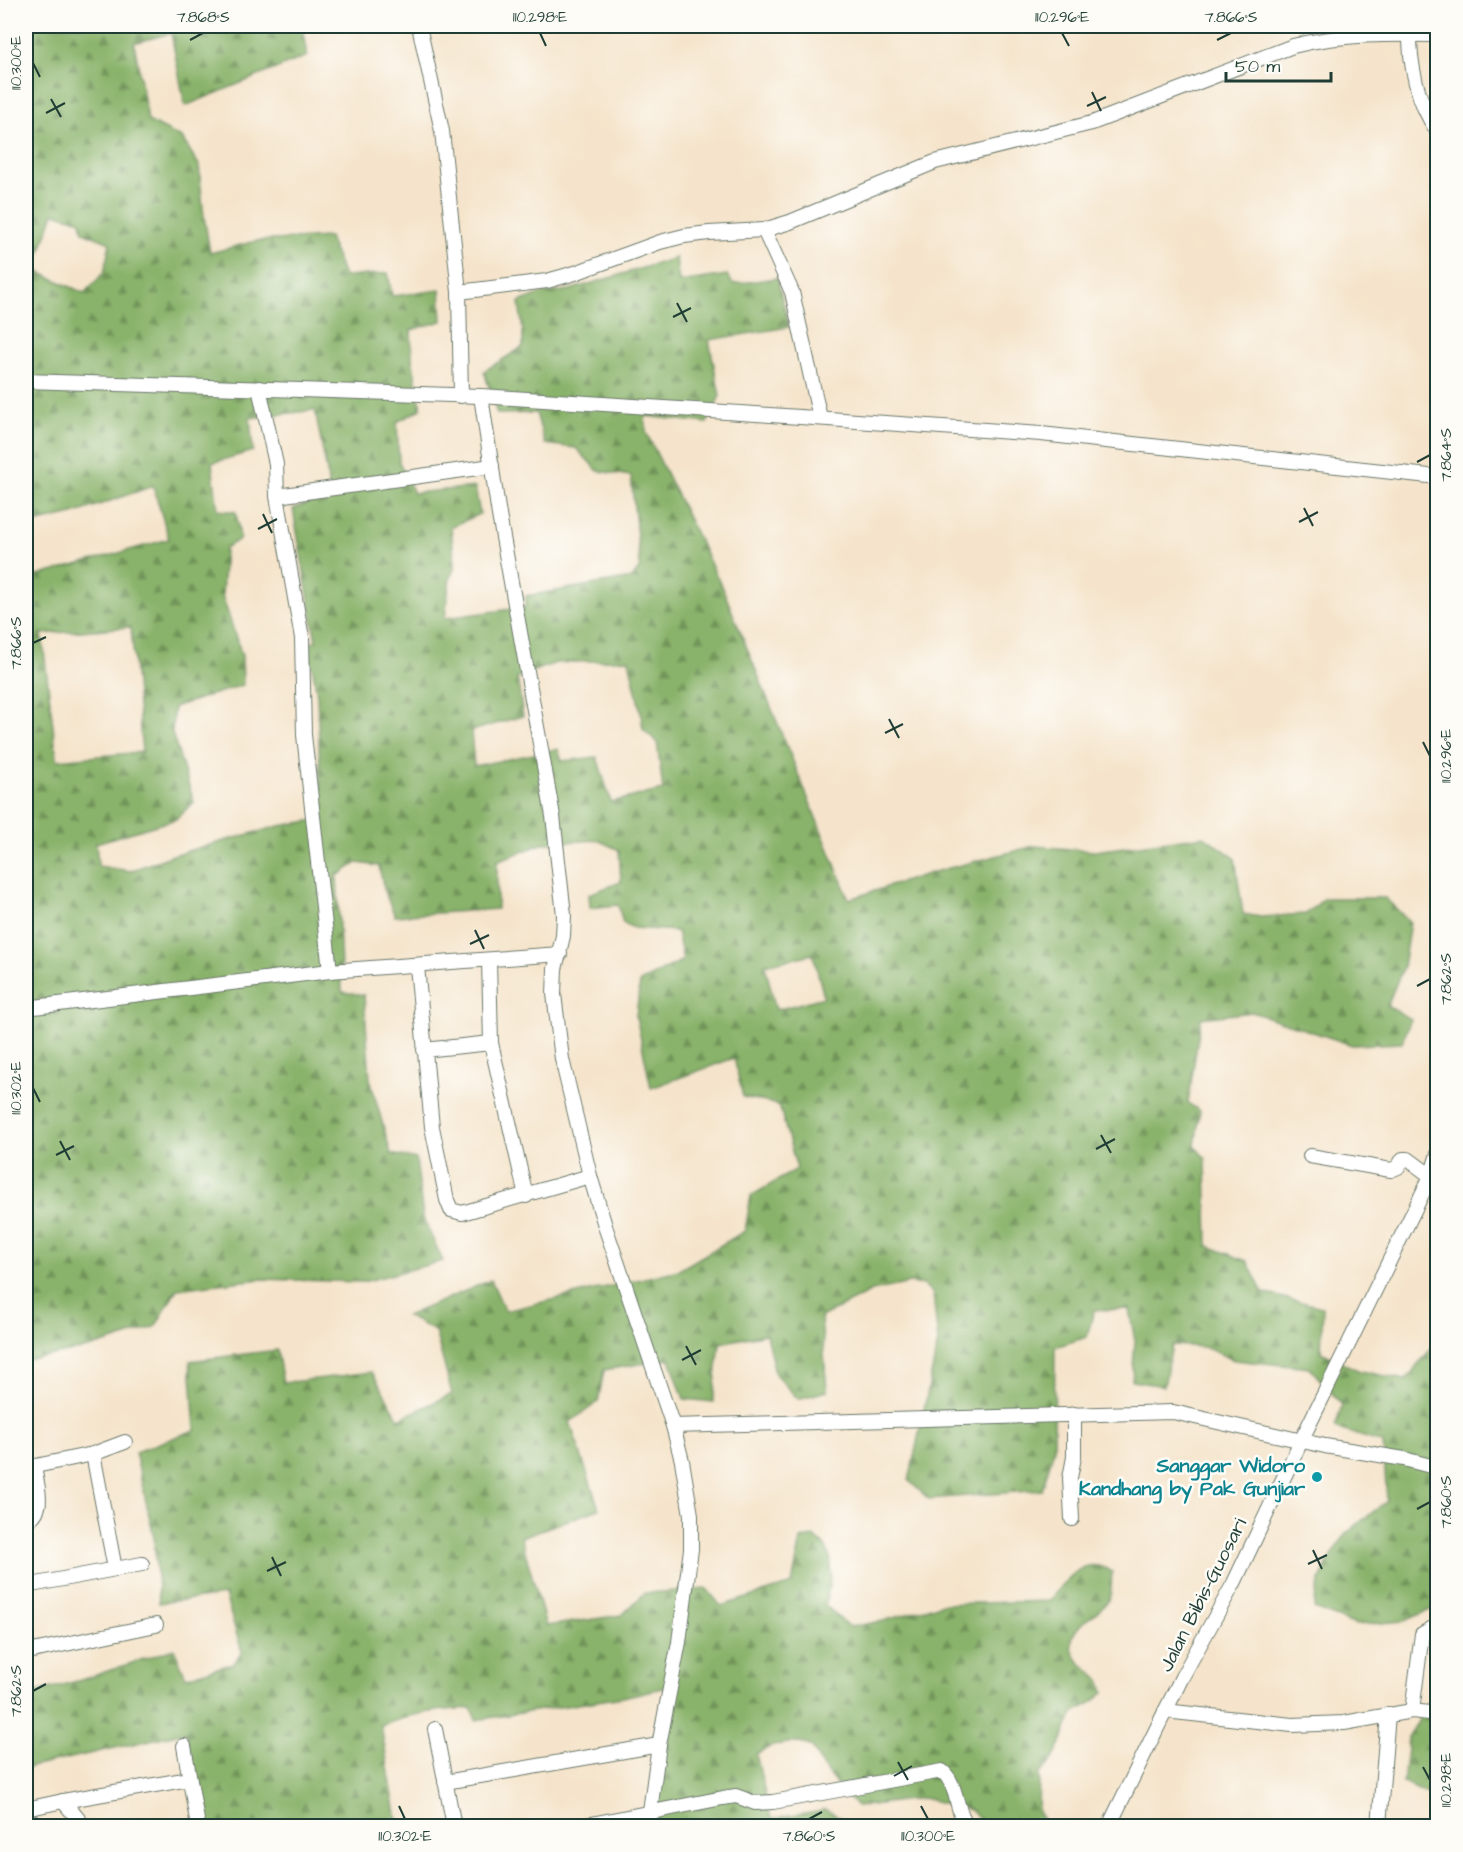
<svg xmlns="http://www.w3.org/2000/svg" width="1463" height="1852" font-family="'Architects Daughter',sans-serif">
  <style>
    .forest { fill: url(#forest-firs); stroke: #547850; stroke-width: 1.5; fill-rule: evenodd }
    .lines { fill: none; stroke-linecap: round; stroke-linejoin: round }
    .minor-casing { stroke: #6a7769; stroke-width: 16 }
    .minor { stroke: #fff; stroke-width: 14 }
    .ticks { fill: none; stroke: #1f3d34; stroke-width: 2 }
    .culture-dot { fill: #0f9aa8; stroke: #fdfcf7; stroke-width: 2 }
    .labels { text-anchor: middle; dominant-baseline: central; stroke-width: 5; stroke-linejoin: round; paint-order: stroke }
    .culture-label { font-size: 20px; font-weight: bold; fill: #0d838f; stroke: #fdfcf7; text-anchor: end }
    .street-label { font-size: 20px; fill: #1f3d34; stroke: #fdfcf7 }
    .neatline { fill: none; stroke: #1f3d34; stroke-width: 2 }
    .ticks-label { font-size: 15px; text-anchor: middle; fill: #1f3d34 }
  </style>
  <defs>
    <pattern id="forest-firs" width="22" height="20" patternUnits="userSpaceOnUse" patternTransform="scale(1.5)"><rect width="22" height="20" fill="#89b36b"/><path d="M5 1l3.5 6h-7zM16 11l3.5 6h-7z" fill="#6f9359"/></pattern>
  </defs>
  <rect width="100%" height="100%" fill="#fdfcf7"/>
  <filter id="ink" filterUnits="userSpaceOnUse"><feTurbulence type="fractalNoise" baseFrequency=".0167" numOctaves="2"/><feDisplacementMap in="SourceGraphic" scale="12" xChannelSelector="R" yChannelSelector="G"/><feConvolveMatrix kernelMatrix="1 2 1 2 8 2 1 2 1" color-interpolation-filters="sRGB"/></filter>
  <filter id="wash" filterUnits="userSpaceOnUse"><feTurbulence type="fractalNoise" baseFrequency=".008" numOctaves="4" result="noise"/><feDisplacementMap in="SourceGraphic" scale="24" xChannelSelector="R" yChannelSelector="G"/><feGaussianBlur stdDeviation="1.35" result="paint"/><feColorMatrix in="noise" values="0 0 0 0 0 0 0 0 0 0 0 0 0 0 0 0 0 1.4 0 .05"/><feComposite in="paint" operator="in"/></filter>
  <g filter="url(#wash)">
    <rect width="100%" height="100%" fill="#f5e4cb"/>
    <!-- forest -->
    <g class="forest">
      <path d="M26 26H302L307 56 185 106 171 33 134 43 148 121 182 138 199 165 203 209 210 253 256 241 329 237 344 277 388 273 392 296 440 290 442 321 411 330 412 358 421 409 397 422 399 462 414 493 475 487 480 514 451 527 455 567 450 578 445 618 526 607V596L632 578 640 567 631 476 598 471 576 448 545 444 536 413 497 414 484 371 523 347V332L519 302 540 294 569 290 676 258 679 282 727 275 733 284 777 278 789 327 709 340 720 396 707 423 645 416 646 432 723 589 849 899 934 872 1034 846 1095 851 1204 836 1235 858 1243 914 1261 917 1306 914 1325 898H1385L1410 922 1403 967 1387 1006 1411 1019 1402 1043 1352 1045 1252 1012 1201 1018 1188 1103 1200 1111 1195 1146 1206 1159 1208 1246 1247 1261 1263 1293 1323 1307 1321 1352 1360 1371 1406 1380 1437 1341V1607L1405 1621 1356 1625 1314 1609C1315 1585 1330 1553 1346 1535 1358 1522 1374 1512 1387 1501L1383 1443 1335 1428 1342 1405 1310 1368 1234 1360 1204 1347 1172 1345 1164 1386 1132 1381 1135 1341 1129 1309 1094 1310 1087 1337 1055 1347 1054 1449 1042 1490 929 1499 909 1481 938 1342 933 1294 924 1285 910 1283 872 1291 821 1317 827 1391 798 1399 775 1374 766 1334 720 1343 713 1402 684 1399 670 1359 604 1370 598 1402 570 1422 599 1509 521 1537 546 1626 622 1615 645 1593 707 1589 721 1606 792 1584 801 1539 814 1537C839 1551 831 1581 825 1605L849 1627 883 1621 941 1604 1049 1601C1067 1580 1083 1553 1112 1572 1111 1579 1112 1589 1110 1596 1103 1616 1068 1622 1072 1647 1075 1664 1089 1668 1099 1679 1102 1683 1103 1688 1104 1692L1095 1701 1073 1713C1061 1737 1061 1756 1039 1774L1038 1812 1047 1826H985L971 1810 923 1798 857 1807 827 1773 811 1746C791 1739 774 1744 756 1754L771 1819 818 1812 825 1809 853 1824V1826H654L675 1691 662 1688 623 1697 476 1720 471 1708C436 1710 414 1713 381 1726L398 1826H204L186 1732 26 1768V1695L81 1680 174 1649 186 1677 234 1663 242 1652 225 1595 159 1603 154 1538 135 1452 195 1430 190 1361 277 1350 283 1383 372 1372 399 1419 452 1394 435 1331 406 1316 491 1280 505 1311 679 1270 745 1231 751 1196 797 1169 779 1105 743 1097 734 1058 651 1088 636 1016 640 982 683 960 677 931 634 928 623 923 618 905 590 908 589 894 621 882 619 850 598 840 545 843 497 861V909L395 916 385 893 379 866 357 863 337 876 342 992 364 995 370 1079 391 1154 416 1159 423 1218 443 1261 363 1282 260 1279 177 1289 155 1327 89 1348 26 1360V579L169 539 153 486 73 514 26 525ZM54 213 81 221 83 232 110 243 104 273 84 293 34 270ZM315 410 327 472 329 496 293 509 316 641 308 643 317 695 322 819 279 826 173 855 130 871 98 866 96 843 176 819 194 802 172 733 174 707 243 685 242 656 222 595 225 548 240 539 236 512 218 510 212 463 253 451 250 418ZM131 627 142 752 57 760 42 634ZM629 659 641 714 643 729 657 742 663 790 611 802 597 757 562 761 558 749 474 766 471 731 523 716 517 677 556 663ZM813 954 824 997 776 1010 765 965Z"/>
      <polygon points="1437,1688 1437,1798 1403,1783 1408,1738"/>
    </g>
  </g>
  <g filter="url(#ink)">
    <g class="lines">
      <!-- minor casing -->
      <g class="minor-casing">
        <g id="minor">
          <polyline points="419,26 442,131 459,292 461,396"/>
          <path d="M1410 28C1409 63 1417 103 1438 132"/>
          <polyline points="764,230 792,292 820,418"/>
          <path d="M459 292 547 281 575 273 660 242 684 236 709 233 764 230 790 222 935 162 1092 123 1293 46C1340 34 1389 34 1438 35"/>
          <polyline points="26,381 481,396 800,417 1041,434 1438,477"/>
          <polyline points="259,388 276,464 277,496 302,638 304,735 330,971"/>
          <polyline points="481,396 499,515 553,816 564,915 563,936 555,969 554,994 562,1059 590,1176 606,1229 673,1426 682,1461 691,1515 691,1549 679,1642 659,1745 648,1826"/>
          <polyline points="277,496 492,466"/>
          <polyline points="489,960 491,1043 526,1196"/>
          <polyline points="417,966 432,1127 447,1200 451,1210 462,1213 590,1176"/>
          <polyline points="26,1008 330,971 560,954"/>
          <polyline points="424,1050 491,1043"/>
          <polyline points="1310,1156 1391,1170 1398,1167 1403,1159 1408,1159 1431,1176"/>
          <polyline points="673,1426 1173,1412 1325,1446 1404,1459 1438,1468"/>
          <polyline points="93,1454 115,1569"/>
          <polyline points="26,1468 93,1454 125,1442"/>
          <polyline points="1072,1519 1070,1478 1074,1457 1074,1414"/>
          <path d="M26 1521C47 1510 37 1487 34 1467"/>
          <polyline points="26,1586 142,1564"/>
          <polyline points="26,1639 28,1652 156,1625"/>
          <polyline points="1165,1711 1292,1725 1344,1723 1412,1711 1438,1714"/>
          <polyline points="1412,1711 1422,1634 1438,1625"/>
          <polyline points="435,1729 454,1826"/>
          <polyline points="184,1746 198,1826"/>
          <polyline points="445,1782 659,1745"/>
          <polyline points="26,1809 63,1801"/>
          <polyline points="84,1826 63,1801 189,1779"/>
          <path d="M581 1826 723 1798 736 1796 755 1803 773 1802 942 1771C959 1785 954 1810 968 1826"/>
          <polyline points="1109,1826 1182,1677 1234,1583 1301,1441 1431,1176 1438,1154"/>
          <polyline points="1379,1826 1388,1714"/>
        </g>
      </g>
      <!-- minor -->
      <use href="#minor" class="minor"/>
    </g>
  </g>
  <!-- ticks -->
  <path class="ticks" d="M540 33 546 46M1062 33 1069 46M190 40 203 33M1217 40 1231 33M33 63 40 77M1092 92 1101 111M51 99 61 117M1087 106 1106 97M46 113 65 103M677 303 687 322M673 317 691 308M1417 462 1430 455M1304 508 1313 526M263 514 272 533M1299 522 1318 512M258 529 277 519M33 643 46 637M889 719 899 738M885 733 903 724M1423 742 1430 756M475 930 484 949M470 944 489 935M1417 986 1430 979M33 1088 40 1102M1101 1135 1111 1153M60 1141 70 1160M1096 1149 1115 1139M56 1155 74 1146M686 1346 696 1365M682 1360 701 1350M1417 1509 1430 1502M1313 1550 1322 1569M272 1557 281 1576M1308 1564 1327 1555M267 1571 286 1562M33 1691 46 1684M898 1762 908 1780M1423 1767 1430 1780M894 1776 912 1766M399 1806 405 1819M921 1806 928 1819M809 1819 822 1812"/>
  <!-- markers -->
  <circle class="culture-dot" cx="1317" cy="1477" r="6"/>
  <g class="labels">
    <!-- culture labels -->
    <g class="culture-label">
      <text x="1305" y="1466">Sanggar Widoro<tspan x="1305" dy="23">Kandhang by Pak Gunjiar</tspan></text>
    </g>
    <!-- street labels -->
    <g class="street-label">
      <text transform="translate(1203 1595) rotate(-63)">Jalan Bibis-Guosari</text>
    </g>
  </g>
  <!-- margin -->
  <rect width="1463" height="1852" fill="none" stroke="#fdfcf7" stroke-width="66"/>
  <!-- scale -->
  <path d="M1226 72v9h105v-9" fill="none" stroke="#1f3d34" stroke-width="3"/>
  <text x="1235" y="72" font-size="18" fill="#1f3d34" stroke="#fdfcf7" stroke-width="4.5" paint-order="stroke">50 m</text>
  <rect x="33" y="33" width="1397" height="1786" class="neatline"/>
  <g class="ticks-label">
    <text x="203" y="22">7.868°S</text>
    <text x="540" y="22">110.298°E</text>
    <text x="1062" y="22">110.296°E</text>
    <text x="1231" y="22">7.866°S</text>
    <text transform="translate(16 63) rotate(-90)" y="5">110.300°E</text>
    <text transform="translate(1446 455) rotate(-90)" y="5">7.864°S</text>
    <text transform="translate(16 643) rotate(-90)" y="5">7.866°S</text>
    <text transform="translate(1446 756) rotate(-90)" y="5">110.296°E</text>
    <text transform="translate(1446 979) rotate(-90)" y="5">7.862°S</text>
    <text transform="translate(16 1088) rotate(-90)" y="5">110.302°E</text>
    <text transform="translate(1446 1502) rotate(-90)" y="5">7.860°S</text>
    <text transform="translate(16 1691) rotate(-90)" y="5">7.862°S</text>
    <text transform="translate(1446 1780) rotate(-90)" y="5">110.298°E</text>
    <text x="405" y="1841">110.302°E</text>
    <text x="809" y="1841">7.860°S</text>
    <text x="928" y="1841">110.300°E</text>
  </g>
</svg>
